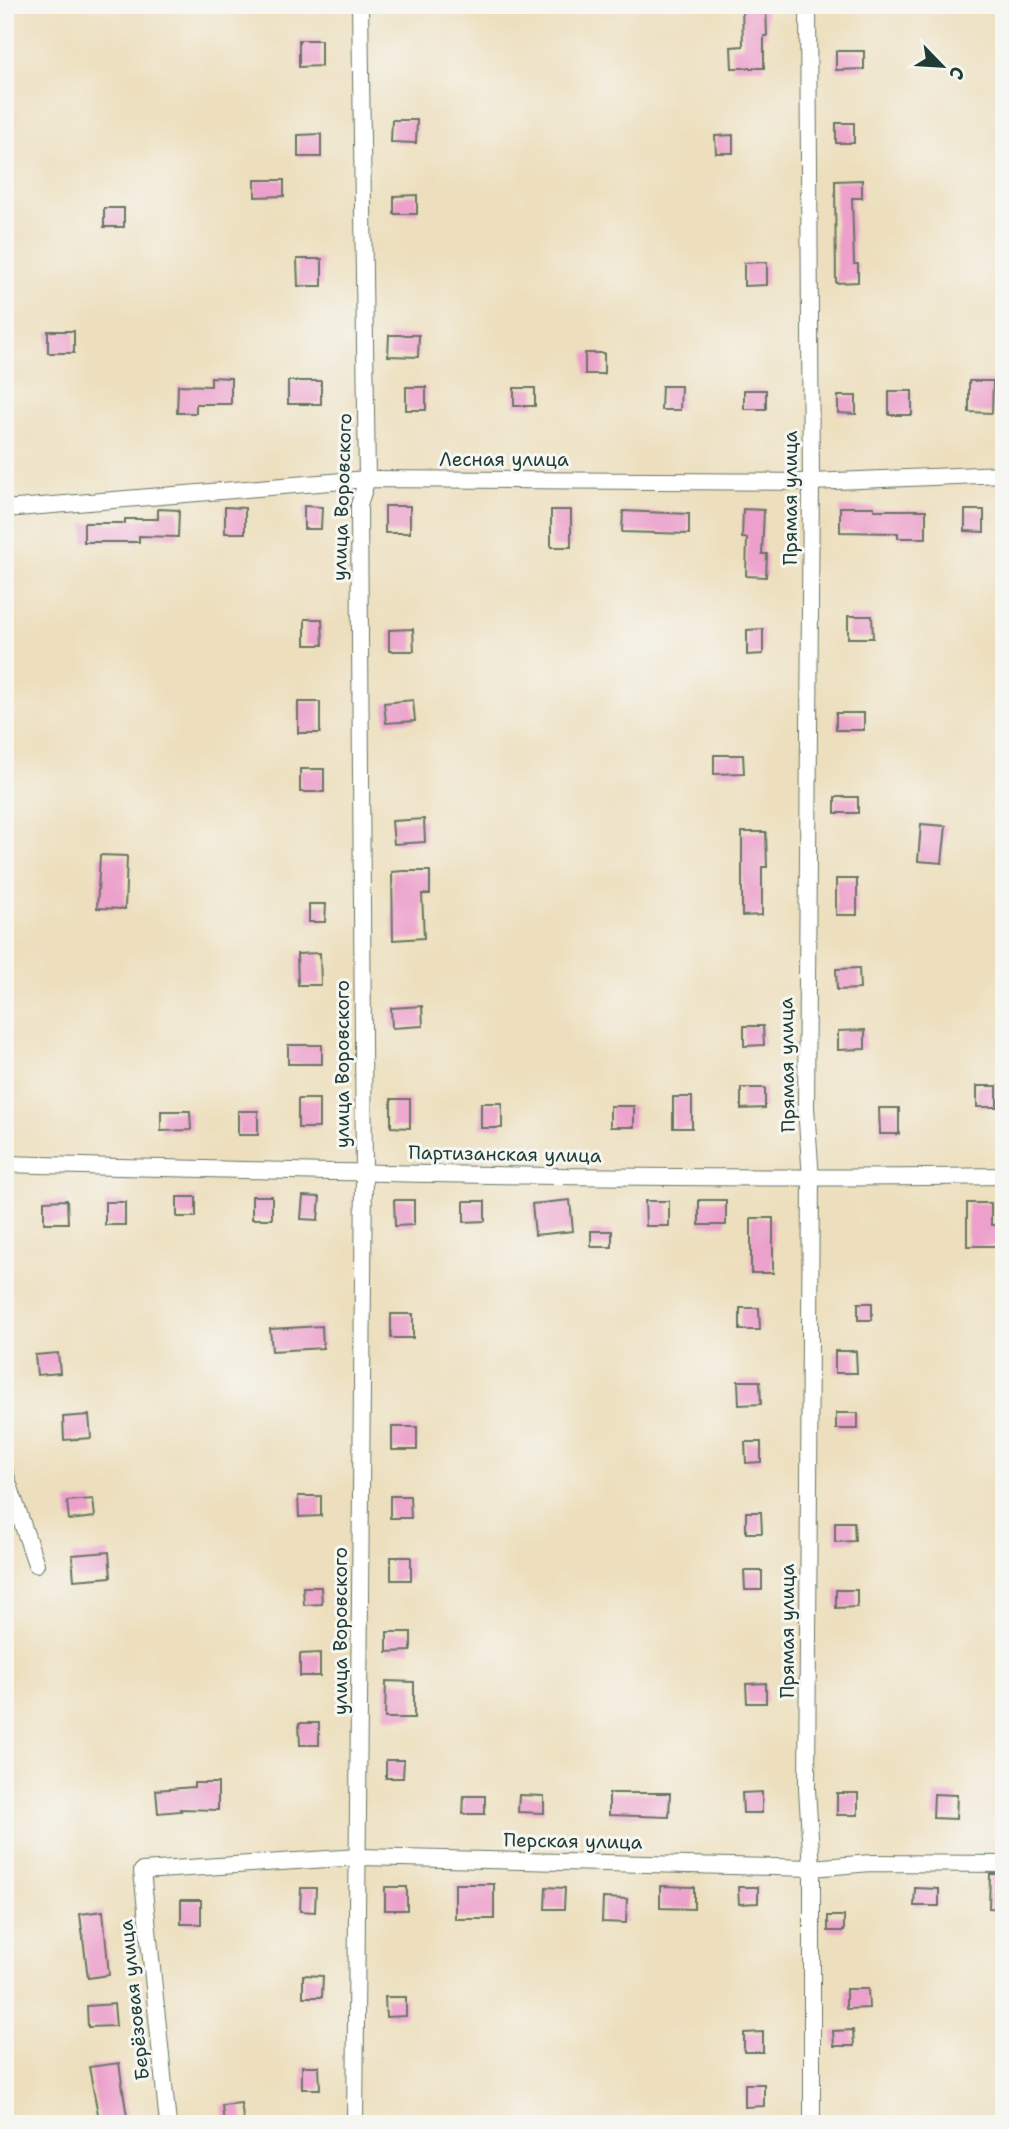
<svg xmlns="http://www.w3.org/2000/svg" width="1009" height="2129" font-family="'Shantell Sans',sans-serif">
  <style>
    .building { fill: #eca0cb }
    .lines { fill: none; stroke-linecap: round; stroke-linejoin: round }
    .street-casing { stroke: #677664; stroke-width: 18 }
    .street { stroke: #fff; stroke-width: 16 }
    .labels { text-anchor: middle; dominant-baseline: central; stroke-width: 6; stroke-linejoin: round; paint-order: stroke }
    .street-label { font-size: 19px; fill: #1f3d34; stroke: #f6f6f2 }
  </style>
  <rect width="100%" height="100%" fill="#f6f6f2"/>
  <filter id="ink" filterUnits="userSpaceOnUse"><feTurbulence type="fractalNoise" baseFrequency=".0143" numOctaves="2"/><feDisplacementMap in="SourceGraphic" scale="14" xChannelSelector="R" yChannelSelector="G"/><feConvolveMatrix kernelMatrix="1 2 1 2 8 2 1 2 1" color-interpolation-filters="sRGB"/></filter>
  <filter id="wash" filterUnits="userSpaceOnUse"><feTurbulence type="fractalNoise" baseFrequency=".00686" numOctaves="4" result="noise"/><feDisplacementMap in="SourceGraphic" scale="28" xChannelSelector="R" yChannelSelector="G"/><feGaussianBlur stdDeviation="1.57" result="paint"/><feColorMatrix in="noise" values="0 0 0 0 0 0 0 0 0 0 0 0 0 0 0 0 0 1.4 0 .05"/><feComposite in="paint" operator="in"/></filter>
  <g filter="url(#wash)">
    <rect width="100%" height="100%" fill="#eddfbd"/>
    <g id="blocks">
      <!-- building -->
      <g class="building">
        <polygon points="742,5 766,5 767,36 764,36 764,68 732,68 731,47 743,46"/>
        <polygon points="299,40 321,40 321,66 299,67"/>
        <polygon points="836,51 864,51 864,69 836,70"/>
        <polygon points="392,120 417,120 416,143 391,142"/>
        <rect x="836" y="123" width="18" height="20"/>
        <polygon points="321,134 321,157 298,157 298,135"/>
        <polygon points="733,135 733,153 716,153 715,136"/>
        <polygon points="255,180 284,180 284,196 255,197"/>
        <polygon points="862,180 862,198 852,198 854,264 858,264 858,282 836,283 835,181"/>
        <polygon points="417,195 417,214 394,214 394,196"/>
        <rect x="104" y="208" width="20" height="19"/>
        <polygon points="297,259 322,259 322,286 298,286"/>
        <polygon points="767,262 767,285 744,286 744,263"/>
        <rect x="48" y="331" width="26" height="22"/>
        <polygon points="389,335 419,335 418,357 388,356"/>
        <rect x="585" y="353" width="19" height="21"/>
        <polygon points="211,377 231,378 231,404 196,404 196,413 177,413 178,385 211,386"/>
        <rect x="288" y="381" width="33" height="23"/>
        <polygon points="969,381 993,381 992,413 969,412"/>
        <polygon points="662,386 681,386 680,410 661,410"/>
        <rect x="406" y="387" width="20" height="23"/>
        <rect x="514" y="388" width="21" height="18"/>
        <rect x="744" y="390" width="22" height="19"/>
        <rect x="889" y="391" width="23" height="24"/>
        <polygon points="838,396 856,396 856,414 838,413"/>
        <polygon points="304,506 322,507 321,529 304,529"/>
        <rect x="385" y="506" width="25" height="27"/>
        <polygon points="225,507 245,508 245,533 225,533"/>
        <polygon points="840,507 874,507 874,510 926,510 926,538 898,538 898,533 840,532"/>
        <polygon points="158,509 179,510 178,537 139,536 139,542 84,542 84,523 125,523 125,519 158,519"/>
        <polygon points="743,509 764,510 762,554 767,554 766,577 746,576 747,538 742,538"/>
        <rect x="551" y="510" width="20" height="37"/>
        <polygon points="965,510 984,510 984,532 965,531"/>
        <polygon points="623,511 689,514 689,534 622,532"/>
        <polygon points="848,616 872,616 873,638 848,638"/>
        <polygon points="305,619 322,619 323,645 305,645"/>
        <polygon points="413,629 414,651 389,651 389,630"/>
        <polygon points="763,629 763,654 747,655 747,630"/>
        <polygon points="413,700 415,721 386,723 384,703"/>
        <rect x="298" y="702" width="22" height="31"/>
        <rect x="836" y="713" width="28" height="17"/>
        <polygon points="714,755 743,755 744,773 714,774"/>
        <rect x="300" y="769" width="24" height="23"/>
        <rect x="835" y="797" width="23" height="16"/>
        <polygon points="424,819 425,842 394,844 392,821"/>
        <polygon points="921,824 946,826 942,863 918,861"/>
        <polygon points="742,832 766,832 767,867 762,867 762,915 742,916"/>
        <polygon points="100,855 127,856 125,909 97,908"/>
        <polygon points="403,871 430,871 430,894 422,894 424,938 393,940 392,872"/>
        <rect x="836" y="879" width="21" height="36"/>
        <polygon points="309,904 326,904 325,922 309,922"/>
        <polygon points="320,953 321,985 298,985 297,954"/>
        <polygon points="859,968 860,989 837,990 836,969"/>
        <polygon points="422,1006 423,1026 392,1028 391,1008"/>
        <polygon points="744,1026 763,1026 764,1045 744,1046"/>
        <polygon points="865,1030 865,1049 838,1050 838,1031"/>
        <rect x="288" y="1045" width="34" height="19"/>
        <rect x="977" y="1086" width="20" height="21"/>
        <polygon points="741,1088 765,1088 765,1108 741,1109"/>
        <rect x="673" y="1097" width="19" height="31"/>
        <rect x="298" y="1099" width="21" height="29"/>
        <polygon points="391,1099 410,1099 410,1128 391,1127"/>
        <rect x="481" y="1103" width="21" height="25"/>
        <rect x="610" y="1106" width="24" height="21"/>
        <polygon points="879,1108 899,1108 899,1134 880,1134"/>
        <polygon points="161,1111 190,1111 191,1130 161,1131"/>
        <rect x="238" y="1111" width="20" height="24"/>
        <rect x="252" y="1196" width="20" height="23"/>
        <polygon points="303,1196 320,1197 318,1220 301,1219"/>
        <rect x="177" y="1197" width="19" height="20"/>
        <polygon points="67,1200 68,1223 44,1223 44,1201"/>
        <polygon points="394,1200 414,1200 414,1225 395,1226"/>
        <polygon points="570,1200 573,1231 535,1235 532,1204"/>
        <rect x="699" y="1200" width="27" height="25"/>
        <polygon points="464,1201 485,1201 485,1221 464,1222"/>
        <polygon points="645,1201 669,1201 669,1226 646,1226"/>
        <rect x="105" y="1202" width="20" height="23"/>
        <polygon points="967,1203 991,1203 991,1225 998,1225 998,1246 967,1246"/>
        <rect x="751" y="1218" width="22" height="55"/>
        <rect x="591" y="1231" width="21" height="16"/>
        <rect x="858" y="1303" width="14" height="17"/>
        <polygon points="740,1308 759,1308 760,1330 740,1330"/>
        <rect x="391" y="1314" width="22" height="24"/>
        <polygon points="322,1326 323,1348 272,1351 270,1329"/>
        <polygon points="835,1351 856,1351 857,1373 835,1373"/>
        <polygon points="58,1353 60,1373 37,1375 35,1355"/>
        <polygon points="738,1381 760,1381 761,1404 739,1405"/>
        <rect x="836" y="1413" width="22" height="16"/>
        <polygon points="89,1415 91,1438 64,1440 63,1417"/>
        <rect x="392" y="1427" width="25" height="23"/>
        <polygon points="745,1442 761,1442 761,1462 746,1463"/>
        <polygon points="298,1496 321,1496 321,1516 299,1517"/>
        <polygon points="390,1496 410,1496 411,1518 390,1518"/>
        <polygon points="93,1499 95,1517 69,1520 67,1501"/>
        <polygon points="746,1512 761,1512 762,1533 746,1533"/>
        <polygon points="835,1522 854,1522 855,1541 835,1542"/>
        <polygon points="109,1552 111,1577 74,1580 72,1555"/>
        <rect x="391" y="1557" width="20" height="23"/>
        <polygon points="744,1571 762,1571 762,1590 745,1590"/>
        <polygon points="303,1587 321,1587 322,1604 304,1605"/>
        <polygon points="836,1590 857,1590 857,1607 836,1608"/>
        <polygon points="387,1632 411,1632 411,1651 387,1652"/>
        <polygon points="320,1653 320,1676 300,1676 300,1654"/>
        <polygon points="386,1681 414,1682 414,1718 385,1718"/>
        <polygon points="766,1683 766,1703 747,1703 746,1684"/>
        <polygon points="299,1723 319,1723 319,1745 300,1745"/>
        <polygon points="386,1760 404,1760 403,1778 386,1778"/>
        <polygon points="194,1783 218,1783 218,1810 180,1809 181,1811 158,1813 156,1790 194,1787"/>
        <polygon points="762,1792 762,1813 743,1813 742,1793"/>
        <polygon points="609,1793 670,1793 669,1817 609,1815"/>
        <rect x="837" y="1793" width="21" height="22"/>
        <polygon points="934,1794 957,1795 956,1819 933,1818"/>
        <polygon points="519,1795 544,1796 544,1813 518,1812"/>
        <polygon points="464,1796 485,1796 485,1814 463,1814"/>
        <polygon points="990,1874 1004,1874 1004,1909 989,1908"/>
        <rect x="455" y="1884" width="39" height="35"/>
        <polygon points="660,1886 694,1887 694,1909 660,1908"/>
        <rect x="385" y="1887" width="22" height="23"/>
        <polygon points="546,1887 565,1888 564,1909 545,1909"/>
        <polygon points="738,1887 758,1887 758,1903 739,1904"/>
        <polygon points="301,1888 316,1888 315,1912 300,1911"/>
        <polygon points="915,1888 939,1889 939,1906 914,1906"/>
        <polygon points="603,1898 627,1899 626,1923 602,1922"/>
        <rect x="181" y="1900" width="20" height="24"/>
        <polygon points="103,1911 109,1975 88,1978 80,1914"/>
        <rect x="828" y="1916" width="16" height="15"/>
        <polygon points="303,1975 323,1976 322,1997 303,1997"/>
        <polygon points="846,1989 868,1989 869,2008 846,2009"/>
        <polygon points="385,1997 406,1997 406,2016 386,2017"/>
        <polygon points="114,2004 116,2026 88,2027 87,2006"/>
        <polygon points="853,2030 854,2046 834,2046 833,2031"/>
        <polygon points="763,2032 763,2052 744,2052 744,2033"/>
        <polygon points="119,2063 128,2124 100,2124 89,2067"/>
        <polygon points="302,2066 319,2066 320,2089 302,2089"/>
        <polygon points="745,2084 764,2084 764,2106 745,2107"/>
        <polygon points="241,2103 244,2124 224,2124 222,2105"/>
      </g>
    </g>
  </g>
  <g filter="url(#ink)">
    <use href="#blocks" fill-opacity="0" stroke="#677664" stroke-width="2"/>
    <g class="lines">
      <!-- street casing -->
      <g class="street-casing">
        <g id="street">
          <polyline points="808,5 811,482 806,1107 811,1179 807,1789 812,1868 812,2124"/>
          <polyline points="5,509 367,479 811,482 1004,474"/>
          <path d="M5 1164C338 1173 671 1181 1004 1176"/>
          <polyline points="5,1473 36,1564"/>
          <polyline points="168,2124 142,1871 359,1857 812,1868 871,1863 1004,1864"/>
          <polyline points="355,2124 364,1174 359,505 367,479 360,5"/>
        </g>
      </g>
      <!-- street -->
      <use href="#street" class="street"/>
    </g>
  </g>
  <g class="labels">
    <!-- street labels -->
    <g class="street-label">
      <text x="504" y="459">Лесная улица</text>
      <text transform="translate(342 497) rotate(-88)">улица Воровского</text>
      <text transform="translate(790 498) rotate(-90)">Прямая улица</text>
      <text transform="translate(342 1064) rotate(-90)">улица Воровского</text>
      <text transform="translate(787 1065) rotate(-91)">Прямая улица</text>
      <text transform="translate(505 1154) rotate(1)">Партизанская улица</text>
      <text transform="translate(340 1631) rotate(-90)">улица Воровского</text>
      <text transform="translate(787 1631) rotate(-90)">Прямая улица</text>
      <text transform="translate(573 1841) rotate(1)">Перская улица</text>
      <text transform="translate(134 2000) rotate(-96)">Берёзовая улица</text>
    </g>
  </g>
  <!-- margin -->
  <rect width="1009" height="2129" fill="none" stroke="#f6f6f2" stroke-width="28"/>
  <!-- north arrow -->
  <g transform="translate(942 66) rotate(115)" stroke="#f6f6f2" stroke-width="5" paint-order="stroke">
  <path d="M0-5L12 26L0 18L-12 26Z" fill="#1f3d34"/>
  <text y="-10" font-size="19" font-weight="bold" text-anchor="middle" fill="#1f3d34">С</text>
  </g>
</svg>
